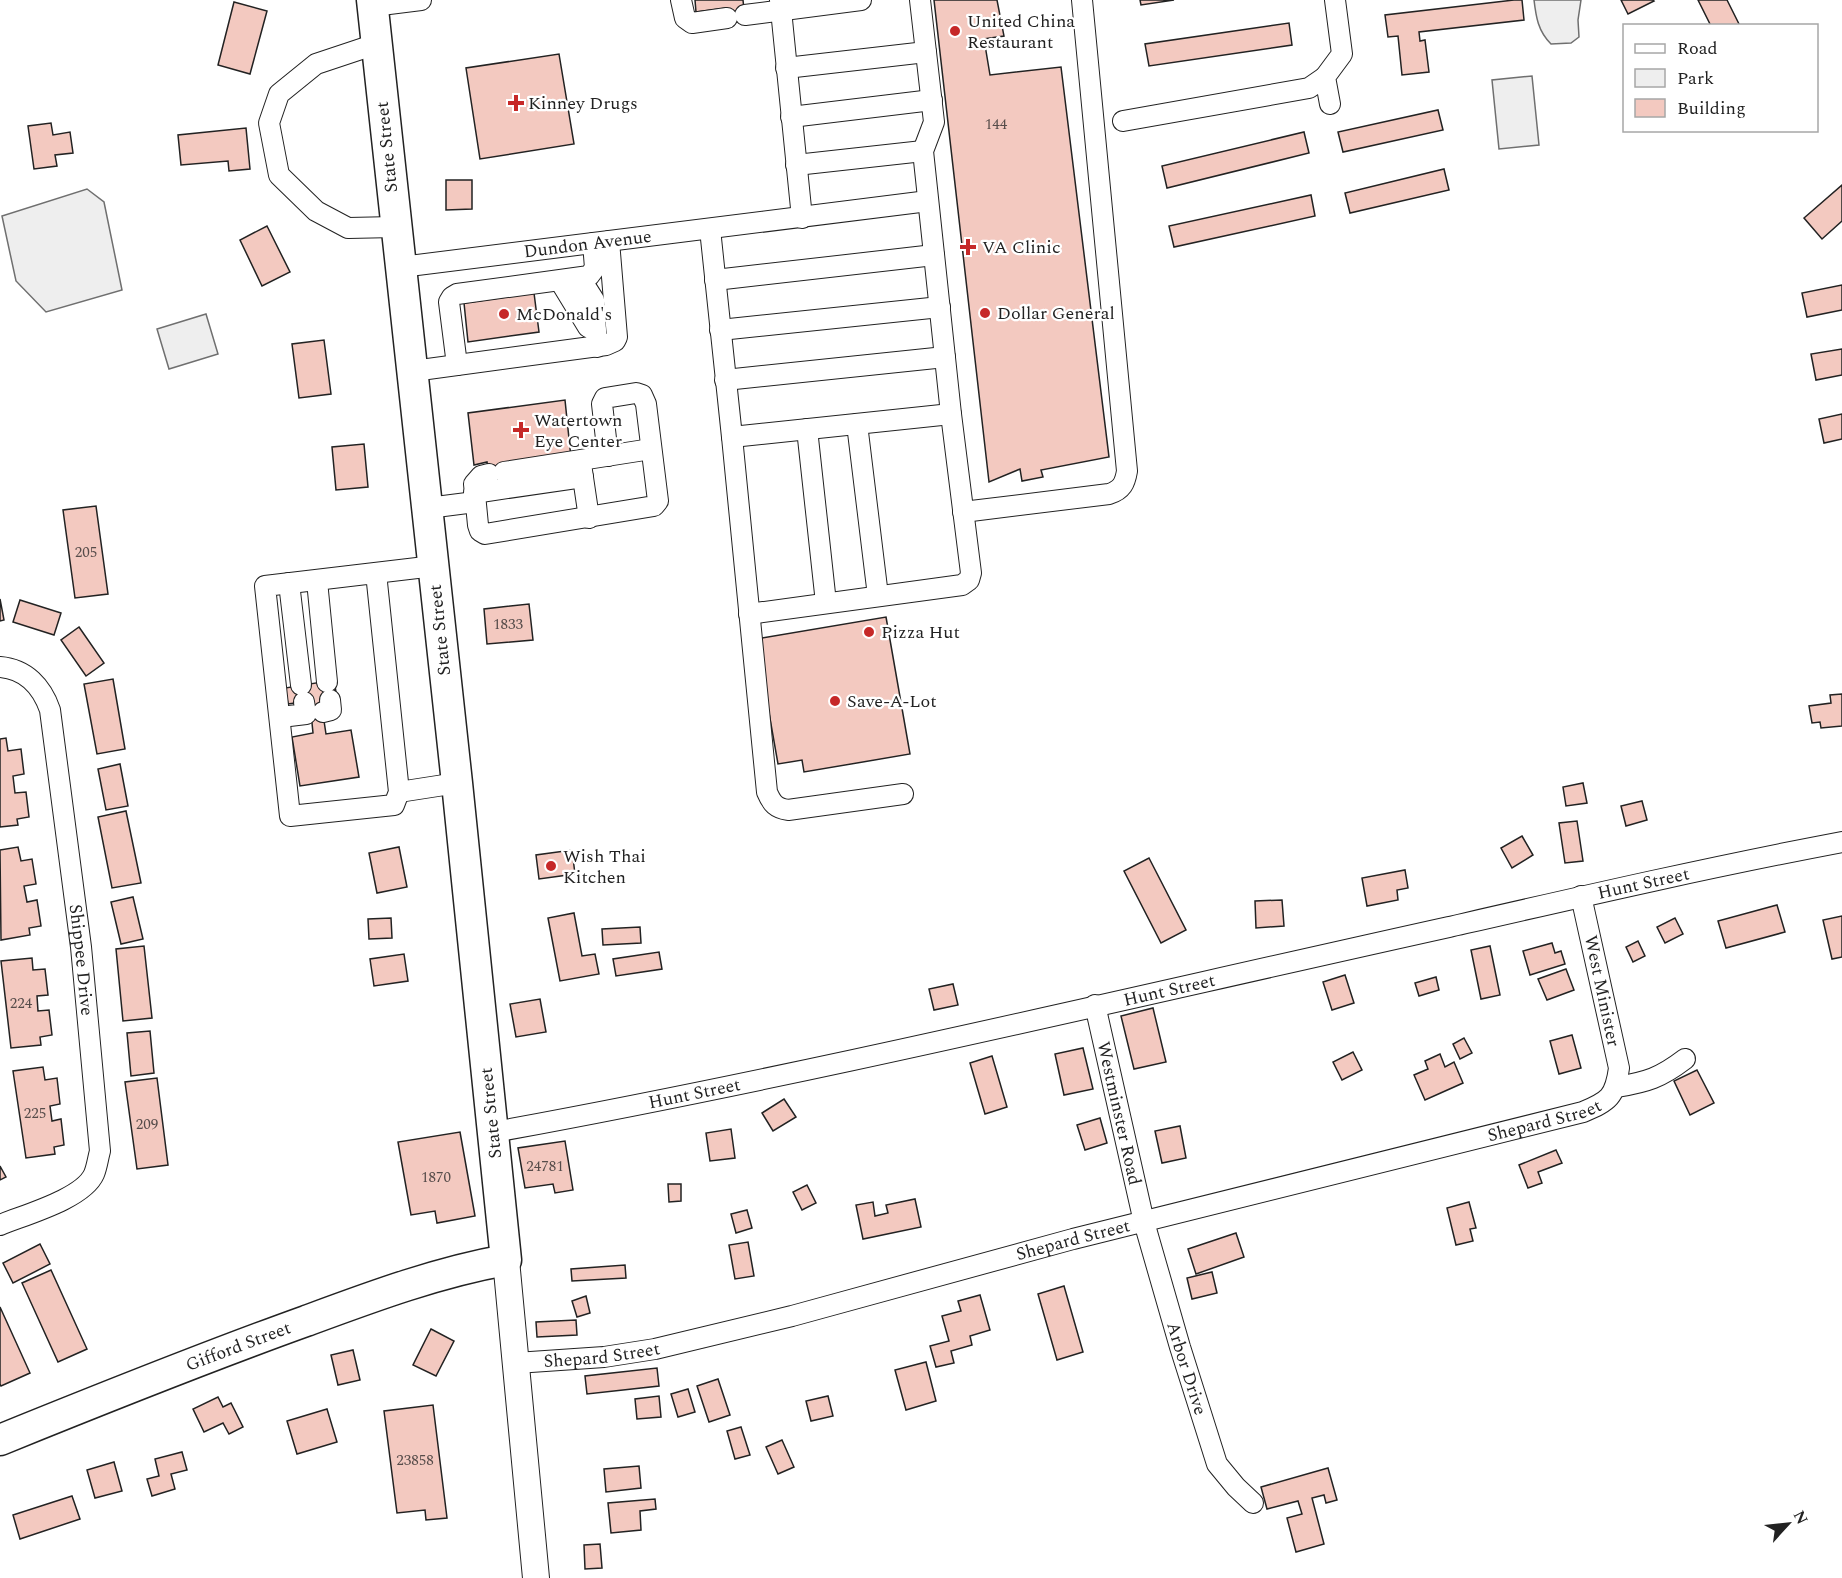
<svg xmlns="http://www.w3.org/2000/svg" width="1842" height="1578" font-family="Spectral,serif">
  <style>
    .green { fill: #eee; stroke: #6f6f6f; stroke-width: 1.5 }
    .building { fill: #f3c9c0; stroke: #222; stroke-width: 1.5 }
    .lines { fill: none; stroke-linecap: round; stroke-linejoin: round }
    .minor-casing { stroke: #222; stroke-width: 22 }
    .major-casing { stroke: #222; stroke-width: 28 }
    .highway-casing { stroke: #222; stroke-width: 33 }
    .minor { stroke: #fff; stroke-width: 20 }
    .major { stroke: #fff; stroke-width: 26 }
    .highway { stroke: #fff; stroke-width: 30 }
    .poi-dot { fill: #c62828; stroke: #fff; stroke-width: 2 }
    .labels { text-anchor: middle; dominant-baseline: central; stroke-width: 4.5; stroke-linejoin: round; paint-order: stroke }
    .number-label { font-size: 15px; fill: #564c4a }
    .poi-label { font-size: 18px; fill: #222; stroke: #fff; text-anchor: start }
    .street-label { font-size: 18px; fill: #222; stroke: #fff }
  </style>
  <rect width="100%" height="100%" fill="#fff"/>
  <!-- green -->
  <g class="green">
    <path d="M1534 0H1581L1578 20 1579 37 1571 43 1551 44C1538 31 1536 17 1534 0Z"/>
    <polygon points="1532,76 1539,145 1499,149 1492,80"/>
    <polygon points="87,189 104,202 122,290 46,312 16,281 2,216"/>
    <polygon points="206,314 218,354 169,369 157,329"/>
  </g>
  <!-- building -->
  <g class="building">
    <polygon points="695,0 743,0 745,20 728,23 726,8 696,12"/>
    <polygon points="934,0 997,0 1004,36 984,39 990,75 1061,67 1109,457 1041,470 1043,477 1022,481 1020,469 989,482"/>
    <polygon points="1140,0 1174,0 1141,5"/>
    <polygon points="1514,0 1522,0 1524,20 1419,32 1420,41 1425,40 1429,72 1402,75 1398,36 1388,37 1385,15"/>
    <polygon points="1621,0 1653,0 1654,1 1628,14"/>
    <polygon points="1698,0 1727,0 1740,26 1711,26"/>
    <polygon points="234,2 267,11 250,74 218,65"/>
    <polygon points="1289,23 1292,45 1149,66 1145,44"/>
    <polygon points="559,54 574,144 480,159 466,68"/>
    <polygon points="1438,110 1443,130 1343,152 1338,132"/>
    <polygon points="51,123 53,135 70,132 73,153 55,155 57,166 34,169 28,126"/>
    <polygon points="246,128 250,169 229,171 228,161 181,165 178,135"/>
    <polygon points="1304,132 1309,153 1167,188 1162,166"/>
    <polygon points="1444,169 1449,190 1350,213 1345,193"/>
    <polygon points="446,180 472,180 472,209 446,210"/>
    <polygon points="1842,185 1842,221 1822,239 1804,218"/>
    <polygon points="1311,195 1315,216 1174,247 1169,226"/>
    <polygon points="267,226 290,272 262,286 240,240"/>
    <polygon points="1842,285 1842,310 1807,317 1802,293"/>
    <polygon points="534,293 539,332 468,342 464,303"/>
    <polygon points="324,340 331,394 299,398 292,344"/>
    <polygon points="1842,349 1842,375 1816,380 1811,354"/>
    <polygon points="565,400 571,458 490,482 487,462 474,465 468,413"/>
    <polygon points="1842,414 1842,439 1824,443 1819,419"/>
    <polygon points="364,444 368,487 336,490 332,447"/>
    <polygon points="96,506 108,594 75,598 63,510"/>
    <polygon points="0,599 4,620 0,621"/>
    <polygon points="20,600 61,613 54,635 13,622"/>
    <polygon points="529,604 533,640 487,644 484,609"/>
    <polygon points="886,617 910,754 804,772 802,760 778,764 756,639"/>
    <polygon points="79,627 104,663 86,676 61,640"/>
    <polygon points="113,679 125,749 97,754 84,684"/>
    <polygon points="334,680 337,698 321,701 326,734 351,730 359,777 300,786 292,737 313,733 311,713 308,701 288,704 285,688"/>
    <polygon points="1842,694 1842,726 1821,728 1820,722 1812,723 1809,706 1831,703 1830,695"/>
    <polygon points="6,738 8,751 21,749 24,774 13,776 15,793 26,792 29,817 17,819 18,825 0,827 0,739"/>
    <polygon points="120,764 128,806 106,810 98,769"/>
    <polygon points="1583,783 1587,803 1566,806 1563,787"/>
    <polygon points="1642,801 1647,820 1626,826 1621,806"/>
    <polygon points="126,811 141,883 112,888 98,817"/>
    <polygon points="1577,821 1583,861 1565,863 1559,823"/>
    <polygon points="1522,836 1533,855 1512,868 1501,848"/>
    <polygon points="18,847 21,861 32,859 36,884 24,886 27,902 37,900 41,926 29,928 30,935 1,940 0,850"/>
    <polygon points="399,847 407,887 377,893 369,853"/>
    <polygon points="572,850 575,874 539,879 536,855"/>
    <polygon points="1149,858 1186,930 1161,943 1124,871"/>
    <polygon points="1405,870 1408,888 1397,890 1398,900 1367,906 1362,878"/>
    <polygon points="133,897 143,939 121,944 111,902"/>
    <polygon points="1282,900 1284,926 1256,928 1255,901"/>
    <polygon points="1777,905 1785,932 1726,948 1718,921"/>
    <polygon points="574,913 582,956 595,954 599,974 560,981 548,918"/>
    <polygon points="1842,916 1842,957 1832,959 1823,920"/>
    <polygon points="391,918 392,938 369,939 368,919"/>
    <polygon points="1675,918 1683,934 1665,943 1657,927"/>
    <polygon points="640,927 641,943 603,945 602,929"/>
    <polygon points="1638,941 1645,956 1633,962 1626,947"/>
    <polygon points="1552,943 1555,953 1561,951 1565,964 1530,975 1523,951"/>
    <polygon points="144,946 152,1018 123,1021 116,949"/>
    <polygon points="1490,946 1500,995 1481,999 1471,950"/>
    <polygon points="659,952 662,969 616,976 613,959"/>
    <polygon points="404,954 408,981 374,986 370,959"/>
    <polygon points="32,958 33,970 45,969 48,995 37,996 38,1011 49,1010 52,1035 40,1037 41,1045 11,1048 1,961"/>
    <polygon points="1566,969 1574,990 1547,1000 1538,979"/>
    <polygon points="1345,975 1354,1003 1332,1010 1323,982"/>
    <polygon points="1436,977 1439,990 1419,996 1415,983"/>
    <polygon points="953,984 958,1005 934,1010 929,989"/>
    <polygon points="540,999 546,1032 516,1037 510,1004"/>
    <polygon points="1153,1008 1166,1062 1134,1069 1121,1016"/>
    <polygon points="150,1031 154,1073 131,1076 127,1033"/>
    <polygon points="1572,1035 1581,1068 1559,1074 1550,1041"/>
    <polygon points="1464,1038 1472,1053 1460,1059 1453,1044"/>
    <polygon points="1083,1048 1093,1089 1064,1095 1055,1054"/>
    <polygon points="1353,1052 1362,1070 1342,1080 1333,1062"/>
    <polygon points="1440,1054 1445,1067 1454,1062 1463,1083 1425,1100 1414,1075 1428,1069 1425,1061"/>
    <polygon points="992,1056 1007,1107 985,1114 970,1063"/>
    <polygon points="43,1067 45,1080 57,1078 60,1104 50,1106 52,1121 61,1119 64,1145 54,1147 55,1154 26,1158 13,1071"/>
    <polygon points="1697,1070 1714,1103 1690,1115 1674,1081"/>
    <polygon points="157,1078 168,1165 137,1169 125,1082"/>
    <polygon points="784,1099 796,1117 773,1131 762,1113"/>
    <polygon points="1100,1118 1107,1143 1085,1150 1077,1125"/>
    <polygon points="1180,1126 1186,1158 1162,1163 1155,1131"/>
    <polygon points="731,1129 735,1158 710,1161 706,1133"/>
    <polygon points="460,1132 475,1216 437,1223 435,1211 411,1215 398,1142"/>
    <polygon points="565,1141 573,1190 555,1193 553,1184 525,1188 518,1148"/>
    <polygon points="1556,1150 1562,1163 1538,1172 1542,1183 1528,1188 1519,1165"/>
    <polygon points="0,1166 6,1177 0,1180"/>
    <polygon points="668,1184 681,1184 681,1201 669,1202"/>
    <polygon points="807,1185 816,1203 802,1210 793,1192"/>
    <polygon points="915,1199 921,1227 863,1239 856,1205 873,1202 875,1216 888,1213 886,1205"/>
    <polygon points="1469,1202 1476,1228 1470,1229 1473,1241 1456,1245 1447,1208"/>
    <polygon points="747,1210 752,1228 736,1233 731,1214"/>
    <polygon points="1236,1233 1244,1257 1196,1274 1188,1249"/>
    <polygon points="748,1242 754,1276 735,1279 729,1245"/>
    <polygon points="40,1244 50,1264 13,1283 3,1263"/>
    <polygon points="625,1265 626,1278 572,1281 571,1269"/>
    <polygon points="51,1270 87,1349 58,1362 22,1283"/>
    <polygon points="1212,1272 1217,1293 1192,1299 1187,1278"/>
    <polygon points="1064,1286 1083,1352 1057,1360 1038,1294"/>
    <polygon points="980,1295 990,1330 970,1336 972,1345 951,1351 954,1363 936,1367 930,1346 949,1341 942,1316 961,1311 958,1301"/>
    <polygon points="586,1296 590,1313 577,1317 572,1301"/>
    <polygon points="0,1307 30,1373 1,1386 0,1384"/>
    <polygon points="576,1320 577,1335 537,1337 536,1322"/>
    <polygon points="431,1329 454,1341 436,1376 413,1365"/>
    <polygon points="353,1350 360,1380 338,1385 331,1355"/>
    <polygon points="926,1362 936,1401 906,1410 895,1370"/>
    <polygon points="657,1368 659,1386 587,1394 585,1376"/>
    <polygon points="718,1379 730,1415 709,1422 697,1386"/>
    <polygon points="688,1389 695,1412 678,1417 671,1394"/>
    <polygon points="659,1396 661,1417 637,1419 635,1399"/>
    <polygon points="828,1396 833,1416 811,1421 806,1401"/>
    <polygon points="218,1397 223,1407 231,1403 243,1427 229,1434 223,1423 204,1432 193,1409"/>
    <polygon points="433,1405 447,1518 426,1520 425,1510 397,1513 384,1411"/>
    <polygon points="327,1409 337,1442 297,1454 287,1421"/>
    <polygon points="741,1427 750,1455 735,1459 727,1431"/>
    <polygon points="782,1440 794,1467 778,1474 766,1447"/>
    <polygon points="182,1452 187,1470 171,1474 175,1489 152,1496 147,1479 159,1476 155,1459"/>
    <polygon points="114,1462 122,1491 95,1498 87,1470"/>
    <polygon points="639,1466 641,1488 606,1492 604,1469"/>
    <polygon points="1328,1468 1337,1500 1326,1503 1324,1495 1312,1498 1324,1544 1296,1552 1287,1518 1302,1514 1298,1501 1267,1509 1261,1487"/>
    <polygon points="72,1496 80,1519 20,1539 13,1515"/>
    <polygon points="655,1499 656,1509 640,1511 641,1530 611,1533 608,1503"/>
    <polygon points="600,1544 602,1568 585,1569 584,1545"/>
  </g>
  <g class="lines">
    <!-- minor casing -->
    <g class="minor-casing">
      <g id="minor">
        <polyline points="681,0 685,18 692,23 727,18"/>
        <polyline points="780,0 802,218"/>
        <polyline points="373,6 421,0"/>
        <polyline points="745,15 861,0"/>
        <polyline points="376,44 316,64 279,94 269,123 279,175 316,211 348,228 395,227"/>
        <polyline points="786,68 926,52"/>
        <polyline points="1330,104 1325,77 1342,54 1335,0"/>
        <polyline points="791,117 932,100"/>
        <polyline points="1123,121 1309,88 1325,77"/>
        <polyline points="796,165 923,151"/>
        <polyline points="710,229 732,437 951,414"/>
        <path id="s1" d="M401 267 928 201"/>
        <polyline points="575,279 587,289 594,300 597,347"/>
        <polyline points="715,280 934,255"/>
        <polyline points="560,281 588,327 596,331"/>
        <polyline points="720,330 940,307"/>
        <polyline points="457,365 449,302 452,297 457,294 589,276 595,268 593,243"/>
        <polyline points="413,371 606,345 615,341 617,337 609,241"/>
        <polyline points="725,380 945,357"/>
        <polyline points="857,424 878,596"/>
        <polyline points="807,429 826,603"/>
        <path d="M732 437 767 792C772 804 776 808 788 810L903 794"/>
        <polyline points="581,464 589,518"/>
        <polyline points="504,472 651,449"/>
        <polyline points="489,474 481,476 474,484 478,525 480,531 485,534 654,506 658,501 646,404 642,395 636,393 605,398 602,404 608,456"/>
        <polyline points="474,493 583,477"/>
        <polyline points="428,508 475,502"/>
        <path d="M963 512 1109 494C1122 490 1125 483 1127 471L1082 0"/>
        <polyline points="376,573 399,792 394,805 290,816 265,586 434,566"/>
        <polyline points="317,581 327,682"/>
        <polyline points="289,583 301,685"/>
        <polyline points="749,614 962,585 969,580 971,573 951,414 923,151 934,122 920,0"/>
        <path id="s2" d="M0 667C26 669 42 687 50 710L81 947 100 1151C98 1158 97 1167 94 1174 83 1199 24 1215 0 1225"/>
        <polyline points="323,712 331,710 330,700"/>
        <polyline points="281,717 306,714 304,702"/>
        <polyline points="399,792 457,783"/>
        <path id="s3" d="M1095 1005 1144 1222 1180 1347 1217 1464 1236 1487 1253 1503"/>
        <path d="M1617 1087C1647 1082 1660 1078 1685 1059"/>
        <path id="s4" d="M494 1132C813 1074 1132 997 1449 927 1580 897 1710 867 1842 842"/>
        <path id="s5" d="M516 1363 604 1357 655 1349 792 1316 1073 1239 1583 1112C1609 1101 1615 1097 1619 1068L1581 896"/>
      </g>
    </g>
    <!-- major casing -->
    <g class="major-casing">
      <polyline id="major" points="506,1260 536,1578"/>
    </g>
    <!-- highway casing -->
    <g class="highway-casing">
      <g id="highway">
        <path id="s6" d="M0 1440C101 1399 203 1358 306 1321 371 1297 438 1272 506 1260L457 783 372 0"/>
      </g>
    </g>
    <!-- minor -->
    <use href="#minor" class="minor"/>
    <!-- major -->
    <use href="#major" class="major"/>
    <!-- highway -->
    <use href="#highway" class="highway"/>
  </g>
  <!-- markers -->
  <g class="poi-dot">
    <circle cx="955" cy="31" r="6"/>
    <path d="M513 94h6v6h6v6h-6v6h-6v-6h-6v-6h6z"/>
    <path d="M965 238h6v6h6v6h-6v6h-6v-6h-6v-6h6z"/>
    <circle cx="985" cy="313" r="6"/>
    <circle cx="504" cy="314" r="6"/>
    <path d="M518 421h6v6h6v6h-6v6h-6v-6h-6v-6h6z"/>
    <circle cx="869" cy="632" r="6"/>
    <circle cx="835" cy="701" r="6"/>
    <circle cx="551" cy="866" r="6"/>
  </g>
  <g class="labels">
    <!-- number labels -->
    <g class="number-label">
      <text x="996" y="124">144</text>
      <text x="86" y="552">205</text>
      <text x="508" y="624">1833</text>
      <text x="21" y="1003">224</text>
      <text x="35" y="1113">225</text>
      <text x="147" y="1124">209</text>
      <text x="545" y="1166">24781</text>
      <text x="436" y="1177">1870</text>
      <text x="415" y="1460">23858</text>
    </g>
    <!-- poi labels -->
    <g class="poi-label">
      <text x="967" y="21">United China<tspan x="967" dy="21">Restaurant</tspan></text>
      <text x="528" y="103">Kinney Drugs</text>
      <text x="982" y="247">VA Clinic</text>
      <text x="997" y="313">Dollar General</text>
      <text x="516" y="314">McDonald's</text>
      <text x="534" y="420">Watertown<tspan x="534" dy="21">Eye Center</tspan></text>
      <text x="881" y="632">Pizza Hut</text>
      <text x="847" y="701">Save-A-Lot</text>
      <text x="563" y="856">Wish Thai<tspan x="563" dy="21">Kitchen</tspan></text>
    </g>
    <!-- street labels -->
    <g class="street-label">
      <text transform="translate(387 147) rotate(-96)">State Street</text>
      <text stroke="none"><textPath href="#s1" startOffset="188">Dundon Avenue</textPath></text>
      <text transform="translate(440 630) rotate(-96)">State Street</text>
      <text stroke="none"><textPath href="#s4" startOffset="1176">Hunt Street</textPath></text>
      <text stroke="none"><textPath href="#s2" startOffset="322">Shippee Drive</textPath></text>
      <text stroke="none"><textPath href="#s4" startOffset="690">Hunt Street</textPath></text>
      <text transform="translate(1602 991) rotate(78)">West Minister</text>
      <text stroke="none"><textPath href="#s4" startOffset="204">Hunt Street</textPath></text>
      <text transform="translate(491 1113) rotate(-96)">State Street</text>
      <text stroke="none"><textPath href="#s3" startOffset="111">Westminster Road</textPath></text>
      <text stroke="none"><textPath href="#s5" startOffset="1058">Shepard Street</textPath></text>
      <text stroke="none"><textPath href="#s5" startOffset="572">Shepard Street</textPath></text>
      <text stroke="none"><textPath href="#s6" startOffset="256">Gifford Street</textPath></text>
      <text stroke="none"><textPath href="#s5" startOffset="86">Shepard Street</textPath></text>
      <text stroke="none"><textPath href="#s3" startOffset="375">Arbor Drive</textPath></text>
    </g>
  </g>
  <!-- legend -->
  <rect x="1623" y="24" width="195" height="108" fill="#ffffff" stroke="#a7a7a7" stroke-width="1.5"/>
  <rect x="1635" y="44" width="30" height="9" fill="#ffffff" stroke="#a7a7a7" stroke-width="1.5"/>
  <text x="1677" y="54" font-size="18" fill="#222222">Road</text>
  <rect x="1635" y="69" width="30" height="18" fill="#eeeeee" stroke="#a7a7a7" stroke-width="1.5"/>
  <text x="1677" y="84" font-size="18" fill="#222222">Park</text>
  <rect x="1635" y="99" width="30" height="18" fill="#f3c9c0" stroke="#a7a7a7" stroke-width="1.5"/>
  <text x="1677" y="114" font-size="18" fill="#222222">Building</text>
  <!-- north arrow -->
  <g transform="translate(1788 1524) rotate(63)" stroke="#ffffff" stroke-width="4.5" paint-order="stroke">
  <path d="M0-4.5L10 22L0 15L-10 22Z" fill="#222222"/>
  <text y="-9" font-size="16" font-weight="bold" text-anchor="middle" fill="#222222">N</text>
  </g>
</svg>
